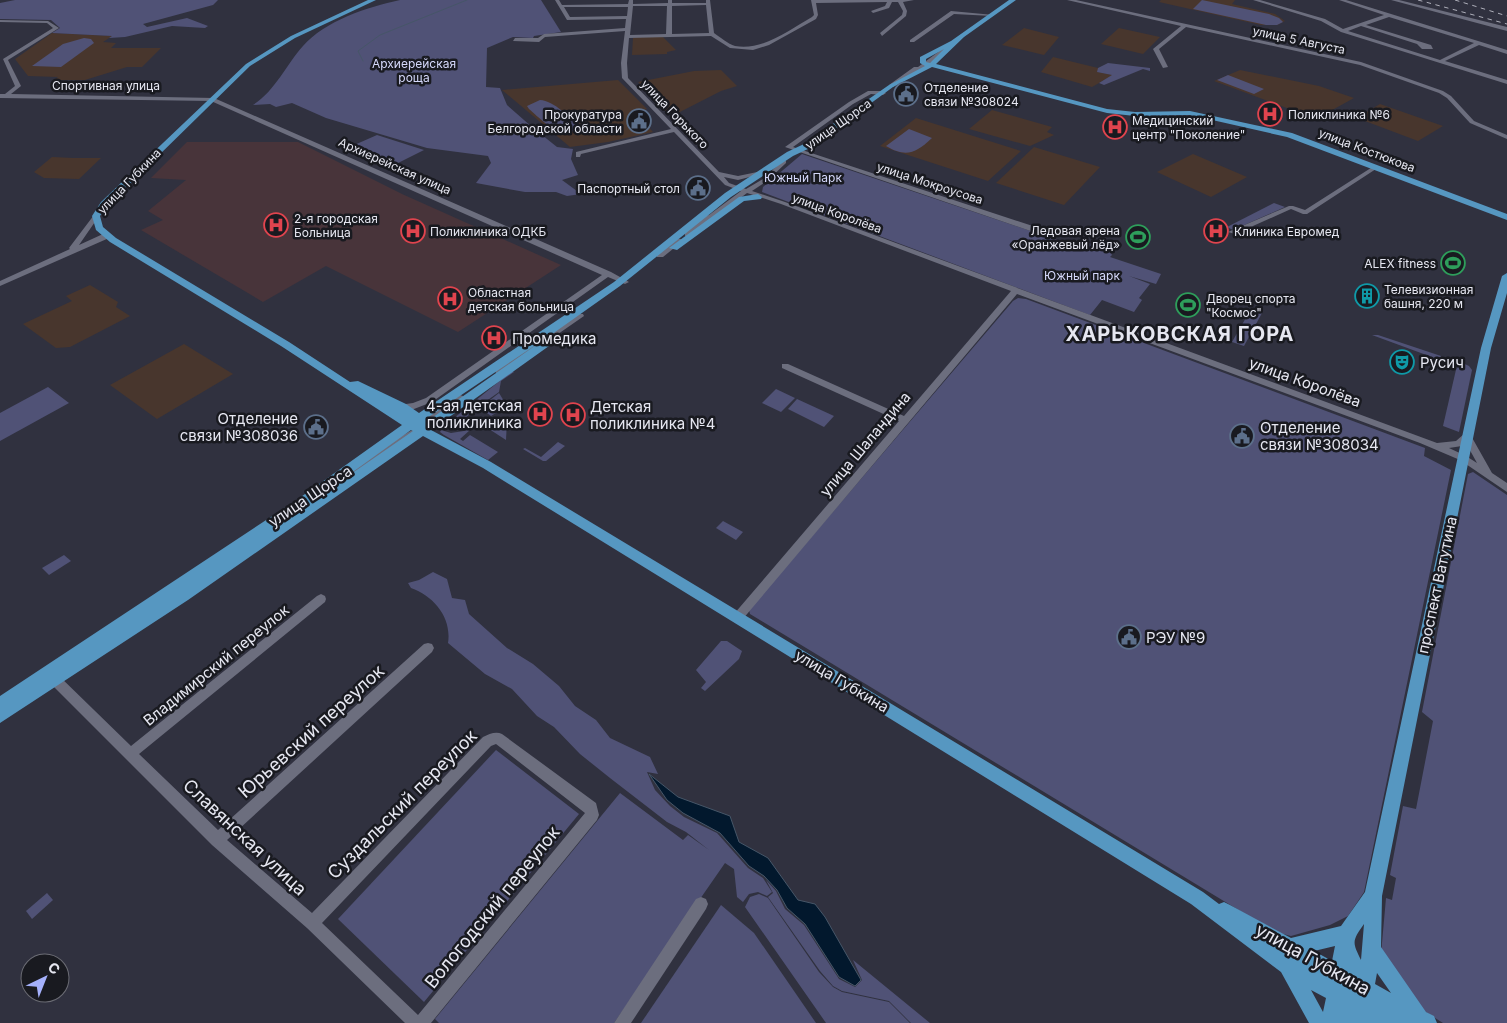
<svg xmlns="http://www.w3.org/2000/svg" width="1507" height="1023" font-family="Inter,sans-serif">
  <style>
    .education { fill: #48362d }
    .medical { fill: #48343a }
    .green { fill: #505276 }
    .water { fill: #02182d; stroke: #465668 }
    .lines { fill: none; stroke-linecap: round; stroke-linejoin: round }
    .stream { stroke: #465668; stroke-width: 1 }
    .minor { fill: #6c6e7e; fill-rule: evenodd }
    .major { fill: #5697c1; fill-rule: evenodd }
    .rail { stroke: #aeafba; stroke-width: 1; stroke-dasharray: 4.5 4.5; stroke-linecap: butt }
    .labels { text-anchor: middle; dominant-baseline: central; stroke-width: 5; stroke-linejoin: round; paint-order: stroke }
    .far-street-label { font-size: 12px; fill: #e6e7f1; stroke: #191a20 }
    .far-park-label { font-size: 12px; fill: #d5d8fa; stroke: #191a20 }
    .far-poi-label { font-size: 12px; fill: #e6e7f1; stroke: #191a20; text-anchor: start }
    .poi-label { font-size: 15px; fill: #e6e7f1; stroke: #191a20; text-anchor: start }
    .street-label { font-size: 15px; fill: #e6e7f1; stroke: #191a20 }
    .near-street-label { font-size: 18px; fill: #e6e7f1; stroke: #191a20 }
    .district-label { font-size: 20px; font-weight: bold; letter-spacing: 1px; fill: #e6e7f1; stroke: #191a20 }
  </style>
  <rect width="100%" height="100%" fill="#30313f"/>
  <!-- education -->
  <g class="education">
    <polygon points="1161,0 1235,0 1232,4 1275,14 1285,21 1277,25 1261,25 1159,2"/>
    <polygon points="1024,28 1059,37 1044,55 1002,45"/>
    <polygon points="1119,28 1160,37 1143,54 1101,44"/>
    <polygon points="52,33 112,36 103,42 116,43 111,48 161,48 142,67 127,67 85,80 54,80 58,77 28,76 15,59"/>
    <polygon points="637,37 663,37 676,50 667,52 667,54 632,55 633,38"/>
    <polygon points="1053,57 1098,68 1098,72 1113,75 1092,87 1041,72"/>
    <polygon points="721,70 737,86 721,91 678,113 667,113 638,82 694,71"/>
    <polygon points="1240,70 1319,86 1354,98 1316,119 1214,81"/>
    <polygon points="618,80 647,109 635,113 653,132 608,142 570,147 502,90"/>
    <polygon points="1380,104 1443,126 1418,141 1357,118"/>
    <polygon points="992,110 1052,127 1047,132 1054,135 1030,146 969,129"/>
    <polygon points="916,118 1021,151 988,181 880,146"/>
    <polygon points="1034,147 1100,167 1064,205 996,183"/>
    <polygon points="1193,154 1247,177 1211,197 1157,172"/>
    <polygon points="52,157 73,158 101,158 79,179 44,178 34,172"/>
    <polygon points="90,285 118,302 116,307 130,316 70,347 56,348 23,324 72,301 66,296"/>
    <polygon points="184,344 233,374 157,419 110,385"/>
  </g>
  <!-- medical -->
  <polygon class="medical" points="187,142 298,142 402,194 561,265 458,332 326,266 263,302 141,230 163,220 148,211 186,180 151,178"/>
  <!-- green -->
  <g class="green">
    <polygon points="15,0 218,0 213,5 143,24 147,27 187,18 208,26 205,28 172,26 125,37 109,38 112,36 52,33 60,28 51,20 0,19 0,3"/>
    <path d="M400 0H541L561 32 534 36 533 38 513 37 487 48 486 87 500 88 507 105 532 127 557 147 573 149 571 159 578 175 562 180 581 194 567 196 556 192H525L476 183 491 163 488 156 427 148 326 118 292 103 276 107 270 104 253 105C275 91 286 65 303 46 325 21 367 7 400 0Z"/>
    <polygon points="1202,0 1269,14 1279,18 1283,22 1277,25 1266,25 1193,9"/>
    <polygon points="84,38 91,39 94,43 61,67 32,66 63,44"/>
    <polygon points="1108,63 1150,68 1150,71 1143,69 1104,85 1099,83 1112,75 1097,72 1098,68"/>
    <polygon points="1228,75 1264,89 1254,94 1217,80"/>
    <path d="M540 100C554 101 570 117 578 127 563 144 541 119 529 109L527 106Z"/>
    <path d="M909 129 932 138C916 153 906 158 886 146Z"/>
    <polygon points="377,135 424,150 394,165 352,146"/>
    <polygon points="802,154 1081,248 1089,243 1109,249 1112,255 1110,257 1161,274 1156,284 1129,276 1150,284 1139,298 1142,300 1134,312 1102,300 1090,315 762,192 763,187"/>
    <polygon points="1274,203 1285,207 1233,230 1227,227"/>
    <polygon points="1018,298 1026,299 1425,448 1424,456 1451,470 1364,892 1348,916 1330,925 1291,936 1275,932 750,614 749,610 1013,301"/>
    <polygon points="1251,309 1262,313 1244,346 1232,342"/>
    <polygon points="1372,335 1378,335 1441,356 1440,360"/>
    <polygon points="1458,361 1469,366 1472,370 1459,432 1443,426"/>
    <polygon points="512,371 514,372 501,381 499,392 478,407 471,405 468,416 443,427"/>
    <polygon points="48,387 69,403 0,441 0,413"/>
    <polygon points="776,389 795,398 781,412 762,403"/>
    <polygon points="499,393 507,406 491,416 480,408"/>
    <polygon points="797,399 834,416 824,427 788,409"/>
    <polygon points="507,420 506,440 489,429 488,421"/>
    <polygon points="441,430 451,433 470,430 460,439 463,441 470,435 498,452 488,460 444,435 440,432"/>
    <polygon points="558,442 565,446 546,461 543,461 523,449 525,448 541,457"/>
    <polygon points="1473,472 1507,495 1507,1023 1443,1023 1424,1011 1381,954 1386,898 1392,900 1396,878 1390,875 1403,806 1416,809 1433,721 1422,712 1468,474"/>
    <polygon points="723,521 743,532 736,540 716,528"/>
    <polygon points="64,555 71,561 49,575 42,568"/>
    <path d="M433 572 447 579 452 598 465 600 469 614 507 648 533 664 559 686 575 706 596 720 610 738 650 757 658 774 647 772 655 790 670 806 684 817 717 833 748 868 763 878 772 892 767 896 758 892 749 894 743 902 737 897 734 869 725 863 614 1023H439L435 1019 620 793 683 840 688 835 709 850 686 832 667 822 610 778 580 754 554 727 537 716 512 689 485 674 448 643C452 618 434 596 411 588L408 583 419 580Z"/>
    <polygon points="721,641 727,641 742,651 739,659 705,691 701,688 706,682 696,670"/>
    <polygon points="496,750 579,814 424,1002 338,919"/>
    <polygon points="766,880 776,891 785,909 804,925 839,979 855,987 862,980 853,960 930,1023 911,1023 889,1001 842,991 833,986 820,971 768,897 773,893"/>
    <polygon points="47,893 53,900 32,919 26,911"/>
    <polygon points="759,894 768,898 819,972 833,987 842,992 889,1002 910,1023 826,1023 745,907 750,897"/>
    <polygon points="721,905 754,933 816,1023 641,1023"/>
  </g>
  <!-- water -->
  <polygon class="water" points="649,774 678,797 730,816 739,842 768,858 798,900 815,904 825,917 861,980 855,986 839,977 805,924 787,908 777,890 764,876 749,866 720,833 683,813 667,800"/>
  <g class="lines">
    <!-- stream -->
    <polyline class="stream" points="363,61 358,51 380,35 467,0"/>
    <!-- minor -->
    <g class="minor">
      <path d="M555 0H559L562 5 628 4 629 0H633V4L668 3V0H672V3H706V0H710L714 33C720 37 728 44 735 46 763 51 789 30 812 17L814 15 811 0H914L903 2 907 11 906 16 882 36 880 33 902 15 903 11 898 2H892L889 8 873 13 871 11 885 6 887 2 816 3 818 15 816 19 769 45 753 50 730 48 711 36 629 38 627 63 628 78 719 172 738 176 762 171 765 173 738 180 724 177 729 183 746 189 763 179 782 161H786V163L767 181 752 191 785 202 1437 443 1456 441 1464 434H1470L1492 473 1507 483V492L1460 460 1420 443 1017 294 742 620 738 622 734 620 732 617 734 614 899 421 782 368V364H788L904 416 1011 291 781 204 747 193 706 224 703 225 691 236H685V232L705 216 709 215 741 191 725 185 674 132 581 154 580 157H576V152L671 129 622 78 621 63 625 31 545 37 539 42 513 41 515 38H538L544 34 625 28 626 19 567 20ZM706 5 709 33 672 34V6ZM633 6H667L666 34 630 35ZM564 7H628L627 16 570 17ZM1466 443 1477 463 1466 456 1449 448 1462 446Z"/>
      <polygon points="1067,0 1076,0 1361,62 1443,91 1451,96 1474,121 1507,135 1507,139 1470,123 1447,98 1439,93 1360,65 1186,27 1159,49 1168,67 1163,68 1153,49 1181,26"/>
      <path d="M1253 0H1260L1325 19 1343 29 1384 15 1339 0H1346L1507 50V54L1479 45 1445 61 1507 80V84L1341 32 1321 21ZM1389 17 1474 43 1440 60 1348 31 1361 26 1417 44 1422 49H1433L1431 45 1366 25Z"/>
      <polygon points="1391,0 1399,0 1507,27 1507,31"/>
      <polygon points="951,11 994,15 992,16 954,14 914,42 910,42 910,40"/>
      <polygon points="0,20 48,21 59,28 8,60 21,86 11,94 214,98 611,272 629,282 625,284 608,277 432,402 414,409 399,409 398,407 399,405 413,403 426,398 602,275 211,101 0,98 0,94 5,94 15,86 3,59 53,28 47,23 0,22"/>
      <polygon points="945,47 950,48 915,75 911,74 893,87 889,87 889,85 914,67 918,67"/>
      <polygon points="868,91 883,91 886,93 883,95 871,94 853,104 793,147 1054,233 1054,237 1048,237 785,147 849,102"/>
      <polygon points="1374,166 1379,167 1307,214 1303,214 1291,209 1235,234 1228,232 1289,206 1293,206 1305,210"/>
      <polygon points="94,215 99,216 79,245 103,234 109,234 109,238 0,286 0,281 70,249 69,248"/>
      <polygon points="677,238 684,240 663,257 657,257 657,253"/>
      <polygon points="577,314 583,314 584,316 502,373 496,373 495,371 496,369 524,348 527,347"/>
      <polygon points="460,395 463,396 464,398 463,400 418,428 422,431 420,433 393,448 355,477 349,477 347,474 349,471 387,444 416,428 412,425 414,423"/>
      <path d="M321 594 325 596 326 599 325 602 139 754 218 830 424 644 428 643 432 644 434 648 432 652 227 840 312 913 483 737C489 734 496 731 502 734L596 803 599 815 597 820 431 1023H405L307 928 212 845 47 680 45 676 47 672 51 671 55 672 131 746 317 596ZM496 744 585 813 418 1015 322 923 491 746Z"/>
      <polygon points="701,897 706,899 708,904 706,909 631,1023 614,1023 696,899"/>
    </g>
    <!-- major -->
    <g class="major">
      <path d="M368 0H376L295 38 250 66 107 206 100 216 103 227 116 238 289 342 350 382 358 381 406 404 419 413 614 282 725 193 787 152 804 144 889 85 925 66 920 63V57L951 41 1009 0H1016L964 37 936 64 1107 109 1135 112 1190 111 1292 133 1507 214V220L1287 137 1190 115 1135 116 1107 113 932 67 893 87 810 148 793 156 731 197 620 286 548 337H556V341L431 430 491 462 1203 892 1219 904 1224 902 1230 905 1291 938 1341 926 1365 892 1481 348 1502 276 1507 273V293L1491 348 1382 896 1381 947 1426 1012 1434 1016 1437 1023H1309L1281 972 1191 904 483 468 423 436 188 600 0 723V696L298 499 402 425 281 346 110 242 96 230 92 216 101 202 246 64 291 36ZM944 49 930 63 926 62V59ZM546 338 429 420 427 418 436 412ZM411 430 413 431 325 492ZM1364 924 1361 960C1352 942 1352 941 1364 924ZM1335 946 1332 961 1314 951ZM1377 973 1391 993 1375 984ZM1311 990 1326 998 1323 1012Z"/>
      <polygon points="758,194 762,197 761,199 744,201 677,250 669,248 739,197"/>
    </g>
    <!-- rail -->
    <g class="rail">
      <polyline points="1418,0 1507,24"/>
      <polyline points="1455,0 1507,16"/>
    </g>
  </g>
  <!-- icons -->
  <defs>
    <g id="civic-ring" transform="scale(1.25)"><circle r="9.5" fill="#191a20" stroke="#5c6f8a" stroke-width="1.5"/><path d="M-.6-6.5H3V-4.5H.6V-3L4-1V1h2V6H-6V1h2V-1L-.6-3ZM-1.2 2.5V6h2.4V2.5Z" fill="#5c6f8a"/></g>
    <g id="hospital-ring" transform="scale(1.25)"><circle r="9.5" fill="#191a20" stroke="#e0444e" stroke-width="1.5"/><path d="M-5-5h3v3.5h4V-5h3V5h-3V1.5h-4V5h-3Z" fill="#e0444e"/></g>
    <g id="stadium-ring" transform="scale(1.25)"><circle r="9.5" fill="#191a20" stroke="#2e9e5b" stroke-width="1.5"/><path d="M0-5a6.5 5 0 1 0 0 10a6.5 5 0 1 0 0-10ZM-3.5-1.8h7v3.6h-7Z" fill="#2e9e5b"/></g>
    <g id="building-ring" transform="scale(1.25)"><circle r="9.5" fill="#191a20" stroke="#0f9aa8" stroke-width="1.5"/><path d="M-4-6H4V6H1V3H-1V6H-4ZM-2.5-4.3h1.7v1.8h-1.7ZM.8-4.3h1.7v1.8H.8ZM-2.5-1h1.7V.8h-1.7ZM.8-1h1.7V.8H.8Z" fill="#0f9aa8"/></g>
    <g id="theatre-ring" transform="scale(1.25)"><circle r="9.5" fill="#191a20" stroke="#0f9aa8" stroke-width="1.5"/><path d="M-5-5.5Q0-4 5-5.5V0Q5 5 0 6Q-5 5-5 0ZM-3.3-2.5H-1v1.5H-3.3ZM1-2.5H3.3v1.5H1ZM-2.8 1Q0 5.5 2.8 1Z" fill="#0f9aa8"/></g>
  </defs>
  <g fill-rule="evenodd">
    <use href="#civic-ring" x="906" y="94"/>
    <use href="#hospital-ring" x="1270" y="114"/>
    <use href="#civic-ring" x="639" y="121"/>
    <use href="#hospital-ring" x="1115" y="127"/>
    <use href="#civic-ring" x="698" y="188"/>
    <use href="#hospital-ring" x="276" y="225"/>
    <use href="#hospital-ring" x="413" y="231"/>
    <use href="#hospital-ring" x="1216" y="231"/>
    <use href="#stadium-ring" x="1138" y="237"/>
    <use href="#stadium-ring" x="1453" y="263"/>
    <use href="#building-ring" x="1367" y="296"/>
    <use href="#hospital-ring" x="450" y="299"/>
    <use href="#stadium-ring" x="1188" y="305"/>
    <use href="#hospital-ring" x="494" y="338"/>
    <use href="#theatre-ring" x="1402" y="362"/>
    <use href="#hospital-ring" x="540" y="414"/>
    <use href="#hospital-ring" x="573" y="415"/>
    <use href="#civic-ring" x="316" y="427"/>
    <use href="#civic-ring" x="1242" y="436"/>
    <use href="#civic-ring" x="1129" y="637"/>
  </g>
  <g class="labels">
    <!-- far-street labels -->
    <g class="far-street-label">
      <text transform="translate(1299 40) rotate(12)">улица 5 Августа</text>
      <text x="106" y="85">Спортивная улица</text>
      <text transform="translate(675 114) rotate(46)">улица Горького</text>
      <text transform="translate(838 124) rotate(-35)">улица Щорса</text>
      <text transform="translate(1367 150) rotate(21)">улица Костюкова</text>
      <text transform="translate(395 166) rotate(24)">Архиерейская улица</text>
      <text transform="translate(129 181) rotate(-46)">улица Губкина</text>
      <text transform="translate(930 183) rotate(18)">улица Мокроусова</text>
      <text transform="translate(837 213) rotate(20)">улица Королёва</text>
    </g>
    <!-- far-park labels -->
    <g class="far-park-label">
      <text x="414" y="63">Архиерейская<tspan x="414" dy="14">роща</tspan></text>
      <text x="803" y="177">Южный Парк</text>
      <text x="1082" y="275">Южный парк</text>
    </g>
    <!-- far-poi labels -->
    <g class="far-poi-label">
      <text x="924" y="87">Отделение<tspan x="924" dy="14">связи №308024</tspan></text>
      <text x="622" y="114" text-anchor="end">Прокуратура<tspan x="622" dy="14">Белгородской области</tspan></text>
      <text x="1288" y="114">Поликлиника №6</text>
      <text x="1132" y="120">Медицинский<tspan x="1132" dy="14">центр "Поколение"</tspan></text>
      <text x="680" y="188" text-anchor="end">Паспортный стол</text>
      <text x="294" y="218">2-я городская<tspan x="294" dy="14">Больница</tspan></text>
      <text x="1120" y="230" text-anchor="end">Ледовая арена<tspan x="1120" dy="14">«Оранжевый лёд»</tspan></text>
      <text x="430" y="231">Поликлиника ОДКБ</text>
      <text x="1234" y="231">Клиника Евромед</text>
      <text x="1436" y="263" text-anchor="end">ALEX fitness</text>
      <text x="1384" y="289">Телевизионная<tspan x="1384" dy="14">башня, 220 м</tspan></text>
      <text x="468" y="292">Областная<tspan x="468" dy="14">детская больница</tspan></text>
      <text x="1206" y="298">Дворец спорта<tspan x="1206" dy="14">"Космос"</tspan></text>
    </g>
    <!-- poi labels -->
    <g class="poi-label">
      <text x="512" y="338">Промедика</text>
      <text x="1420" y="362">Русич</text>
      <text x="522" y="405" text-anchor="end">4-ая детская<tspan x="522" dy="17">поликлиника</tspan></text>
      <text x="590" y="406">Детская<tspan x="590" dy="17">поликлиника №4</tspan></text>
      <text x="298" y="418" text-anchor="end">Отделение<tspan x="298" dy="17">связи №308036</tspan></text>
      <text x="1260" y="427">Отделение<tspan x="1260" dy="17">связи №308034</tspan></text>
      <text x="1146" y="637">РЭУ №9</text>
    </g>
    <!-- street labels -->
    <g class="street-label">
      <text transform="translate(1305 382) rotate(20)">улица Королёва</text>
      <text transform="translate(865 444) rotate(-50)">улица Шаландина</text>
      <text transform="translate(310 496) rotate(-34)">улица Щорса</text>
      <text transform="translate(1437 585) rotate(-78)">проспект Ватутина</text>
      <text transform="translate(216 665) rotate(-39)">Владимирский переулок</text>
      <text transform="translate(842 681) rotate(31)">улица Губкина</text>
    </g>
    <!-- near-street labels -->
    <g class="near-street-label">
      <text transform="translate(311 731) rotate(-42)">Юрьевский переулок</text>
      <text transform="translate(402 804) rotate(-45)">Суздальский переулок</text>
      <text transform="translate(245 837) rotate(43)">Славянская улица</text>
      <text transform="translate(492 907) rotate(-51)">Вологодский переулок</text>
      <text transform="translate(1313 959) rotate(29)">улица Губкина</text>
    </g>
    <!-- district labels -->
    <g class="district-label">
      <text x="1180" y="334">ХАРЬКОВСКАЯ ГОРА</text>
    </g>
  </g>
  <!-- north arrow -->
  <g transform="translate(45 978) rotate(43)"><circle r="24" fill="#191a20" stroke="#6b6c74"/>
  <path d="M0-4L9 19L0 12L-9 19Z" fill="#a5b1fc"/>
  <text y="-8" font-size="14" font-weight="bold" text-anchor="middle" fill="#e6e7f1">С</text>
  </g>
</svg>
